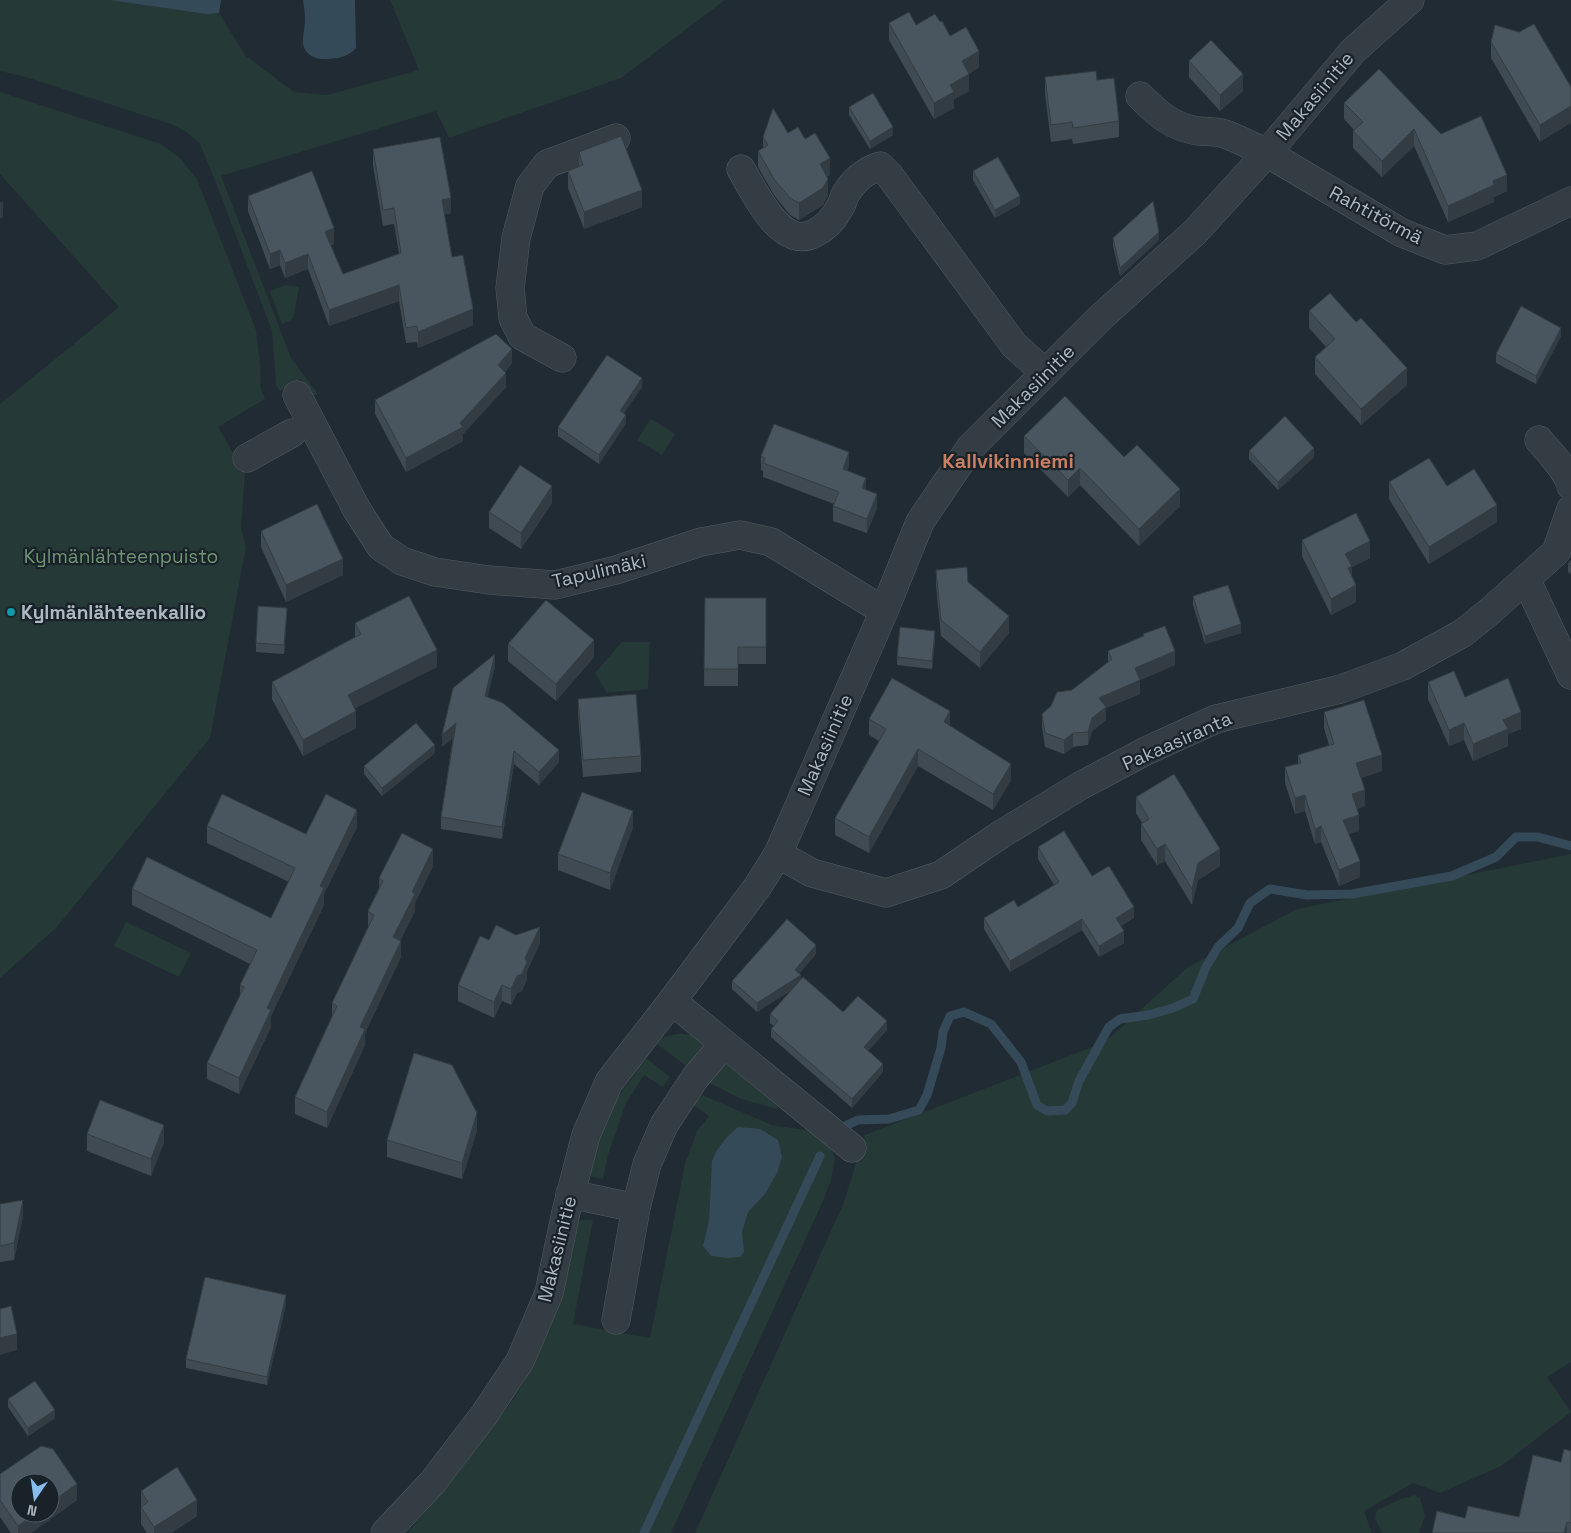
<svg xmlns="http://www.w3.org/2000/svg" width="1571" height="1533" font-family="'Space Grotesk',sans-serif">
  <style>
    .green { fill: #253936 }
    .water { fill: #354a59 }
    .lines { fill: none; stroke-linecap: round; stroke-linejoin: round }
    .stream { stroke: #354a59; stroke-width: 9 }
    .minor-casing { stroke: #515b62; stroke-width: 29 }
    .minor { stroke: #343d44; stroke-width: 28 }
    .wall { fill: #3f4a52 }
    .shaded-wall { fill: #333c42 }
    .building { fill: #49565f; stroke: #333c42 }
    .culture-dot { fill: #0f9aa8; stroke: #192229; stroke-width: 2 }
    .labels { text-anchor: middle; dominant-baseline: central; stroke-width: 4.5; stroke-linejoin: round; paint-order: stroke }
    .street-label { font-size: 19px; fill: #aeb8c1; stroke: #192229 }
    .park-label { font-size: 19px; fill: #709572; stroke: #192229 }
    .poi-label { font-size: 19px; font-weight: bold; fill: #aeb8c1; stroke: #192229; text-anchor: start }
    .neighbourhood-label { font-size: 20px; font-weight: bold; fill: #c97f61; stroke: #192229 }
  </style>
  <rect width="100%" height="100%" fill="#212b33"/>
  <!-- green -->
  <g class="green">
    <polygon points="0,0 221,0 219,13 245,55 294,92 327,95 419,70 390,0 725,0 621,78 449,138 436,111 221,176 291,358 318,394 311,396 301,379 280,391 276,385 272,331 218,188 200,144 188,133 171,124 26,77 0,71"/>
    <polygon points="0,92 161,144 180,158 197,179 256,330 260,364 261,389 265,399 218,427 245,473 241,529 246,547 210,738 57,927 0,978 0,404 119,307 0,174"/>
    <polygon points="285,285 299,287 293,319 282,324 270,291"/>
    <polygon points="651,419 675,434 662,455 637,440"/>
    <polygon points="622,642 650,642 648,689 607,693 595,673"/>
    <polygon points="1571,854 1571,1362 1547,1377 1571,1412 1501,1466 1440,1493 1413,1483 1364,1511 1372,1533 695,1533 844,1202 865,1135 1105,1042 1188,967 1297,909"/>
    <polygon points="126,922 191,953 179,977 114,946"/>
    <path d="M676 1034C687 1034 703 1034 705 1048L689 1068 657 1044 664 1037Z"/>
    <polygon points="646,1058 670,1077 663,1087 644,1075 626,1103 608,1155 603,1179 591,1177 589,1169 590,1158 614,1103"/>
    <polygon points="724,1063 730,1064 778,1107 776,1109 739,1098 706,1081"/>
    <polygon points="702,1095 772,1125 811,1131 826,1143 835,1157 831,1180 823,1201 671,1533 407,1533 459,1471 516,1396 536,1360 554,1315 573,1232 580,1220 593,1220 573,1324 650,1338 685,1164 697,1131 709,1116 693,1105"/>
    <polygon points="1414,1495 1420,1498 1425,1516 1419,1533 1382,1533 1375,1518 1377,1510 1401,1499"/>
  </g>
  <!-- water -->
  <g class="water">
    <polygon points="110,0 221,0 219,13 207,14"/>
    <path d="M303 0H355L356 48C349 56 340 58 329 59 322 60 316 59 310 55 298 46 305 33 305 20 305 13 304 6 303 0Z"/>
    <polygon points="738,1127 760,1129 778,1140 782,1157 777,1173 765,1194 748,1212 742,1232 744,1252 740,1257 728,1258 711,1256 703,1246 709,1221 712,1161 717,1150 727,1137"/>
  </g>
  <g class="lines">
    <!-- stream -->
    <g class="stream">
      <polyline points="845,1126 858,1120 889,1119 919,1110 927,1095 941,1048 943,1032 950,1016 964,1012 991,1024 1021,1062 1037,1105 1047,1111 1065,1110 1072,1103 1079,1081 1109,1027 1120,1019 1148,1015 1173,1008 1193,999 1206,967 1218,947 1238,928 1250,903 1270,889 1307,895 1352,894 1452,876 1496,857 1516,837 1538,837 1571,846"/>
      <polyline points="644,1533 820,1156"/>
    </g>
    <!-- minor casing -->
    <g class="minor-casing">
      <g id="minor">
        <path d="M1140 96C1158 114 1172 127 1198 131 1207 132 1216 131 1225 134 1239 139 1253 147 1267 153L1402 233 1445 250 1477 246 1571 201"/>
        <path d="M741 169C754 191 781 252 815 233 825 228 833 220 839 209 842 205 843 200 845 195 853 181 864 171 880 166L890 176 1014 345 1045 373"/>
        <polyline points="562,358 522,336 513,318 510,288 516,238 530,186 547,164 616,138"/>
        <polyline points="297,395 357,510 381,547 402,561 435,572 489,580 555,585 616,570 701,542 740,535 771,542 884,611"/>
        <path d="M1539 440C1549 452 1568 471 1571 486"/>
        <polyline points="247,458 292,433"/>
        <polyline points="1526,579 1571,675"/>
        <polyline points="778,854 812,873 886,893 941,875 1000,835 1080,786 1146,751 1216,719 1341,689 1403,666 1463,633 1489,612 1556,552 1571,509"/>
        <polyline points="672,1001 852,1148"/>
        <polyline points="570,1194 636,1208"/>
        <polyline points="616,1320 636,1208 647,1164 664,1125 695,1078 724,1044"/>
        <polyline points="385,1533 432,1483 484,1415 520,1361 549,1293 566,1212 586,1135 609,1082 672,1001 758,886 778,854 884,611 920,522 970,448 1100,318 1195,232 1267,153 1353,51 1410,0"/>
      </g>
    </g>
    <!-- minor -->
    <use href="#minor" class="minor"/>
  </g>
  <!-- wall -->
  <g class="wall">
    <polygon points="940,22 950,36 979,67 969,74 969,91 954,99 954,108 934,119 889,40 889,23 916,25"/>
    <polygon points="1491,42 1570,87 1540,142 1491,58"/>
    <polygon points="1189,61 1243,91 1220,111 1189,77"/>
    <polygon points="1045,77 1097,80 1119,121 1119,137 1073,144 1072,139 1051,142 1045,94"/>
    <polygon points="1344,103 1441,134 1507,191 1494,197 1494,202 1448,222 1414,146 1382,177 1353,148 1353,131 1354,130 1344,119"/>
    <polygon points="849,107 893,135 870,149 849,115"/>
    <polygon points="788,133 805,139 830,175 827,176 828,195 823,205 799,220 790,215 774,195 758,167 758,151 763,148 763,137"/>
    <polygon points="373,149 451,213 444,215 452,257 473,325 418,348 417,342 406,343 399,301 329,326 308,269 285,278 280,265 270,269 248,211 248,196 334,244 331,245 343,274 399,254 394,224 383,226 373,165"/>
    <polygon points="579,152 642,207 584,229 568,188 568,171 579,167"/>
    <polygon points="973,171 1020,204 995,218 973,180"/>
    <polygon points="1113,238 1159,240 1120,276 1113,246"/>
    <polygon points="1309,311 1407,385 1361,425 1315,374 1315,357 1326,347 1309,328"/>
    <polygon points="1561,336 1536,384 1496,363 1496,354"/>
    <polygon points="512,363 505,372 506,387 463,434 463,441 406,472 375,414 375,400"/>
    <polygon points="642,387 624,413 626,423 599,464 558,436 558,427"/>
    <polygon points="1024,436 1124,457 1180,506 1139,546 1080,485 1068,497 1024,453"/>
    <polygon points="1249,451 1314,457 1278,490 1249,459"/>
    <polygon points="761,456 849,466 847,471 866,490 877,508 867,533 833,521 833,506 834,504 763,477 763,471 761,470"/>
    <polygon points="1389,482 1447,486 1497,522 1429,564 1389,499"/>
    <polygon points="552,503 521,549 489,528 489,512"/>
    <polygon points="261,531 343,575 286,602 261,547"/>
    <polygon points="1302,540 1370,558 1352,567 1352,576 1356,602 1331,615 1302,556"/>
    <polygon points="1571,560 1571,574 1568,572 1568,564"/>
    <polygon points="936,570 968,582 1009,633 980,668 941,636 936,586"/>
    <polygon points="1193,596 1241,633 1205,644 1193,605"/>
    <polygon points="705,598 766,598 766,664 738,664 738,686 704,686"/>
    <polygon points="287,616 284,654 256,652 256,643"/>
    <polygon points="355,623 437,667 355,708 356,728 303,756 272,699 272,682 355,637"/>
    <polygon points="1143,634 1175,665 1140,680 1140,694 1106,708 1106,720 1092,731 1088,745 1073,747 1064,754 1045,747 1042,727 1042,714 1108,662 1108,651 1143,636"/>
    <polygon points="935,639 932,669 897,665 897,657"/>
    <polygon points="508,644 594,657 556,701 508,661"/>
    <polygon points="495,666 487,697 559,762 539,785 514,764 502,839 441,829 441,817 453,737 442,747"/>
    <polygon points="1428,682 1465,697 1521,729 1508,734 1508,746 1473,761 1464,740 1449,746 1428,699"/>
    <polygon points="578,699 641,756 641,772 583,777 578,715"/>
    <polygon points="1324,712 1382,771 1361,778 1365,806 1357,809 1359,831 1349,834 1360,877 1339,886 1321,842 1315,844 1305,811 1295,814 1285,783 1285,767 1298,764 1298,755 1329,745 1324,728"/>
    <polygon points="869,719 950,726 1011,780 993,810 918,766 869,853 835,835 835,818 879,741 869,735"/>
    <polygon points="435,753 382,796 364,774 364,766"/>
    <polygon points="1136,797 1220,866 1198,880 1192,905 1165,861 1157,865 1141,840 1141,824 1142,823 1136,813"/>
    <polygon points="207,826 306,834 357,827 324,894 324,905 271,1016 271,1027 239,1094 207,1079 207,1063 240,995 240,985 250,964 132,905 132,889 271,918 289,882 207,843"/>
    <polygon points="633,827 610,890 558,870 558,854"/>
    <polygon points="1038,847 1092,876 1134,918 1121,926 1124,943 1099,957 1082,930 1010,972 984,929 984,918 1018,907 1054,885 1038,859"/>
    <polygon points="433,866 415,903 415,911 400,941 401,957 365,1033 365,1045 327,1128 295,1114 295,1097 332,1016 332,1003 368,928 368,911 379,889 379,878"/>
    <polygon points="516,935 540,943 527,971 527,979 522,991 517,993 511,1005 502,1001 494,1018 458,1001 458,985 489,940"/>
    <polygon points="816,954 799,974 801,980 843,1012 887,1030 868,1051 883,1072 852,1108 771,1037 771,1029 774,1026 770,1023 770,1014 793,989 757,1012 732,989 732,981"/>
    <polygon points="477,1130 462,1179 387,1157 387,1140"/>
    <polygon points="87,1134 164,1142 151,1176 87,1151"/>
    <polygon points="0,1204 23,1216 14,1260 0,1262"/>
    <polygon points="286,1304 267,1385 186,1368 186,1359"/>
    <polygon points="8,1399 55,1418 28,1436 8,1407"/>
    <polygon points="1571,1451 1571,1533 1432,1533 1465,1518 1519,1517 1561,1462"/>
    <polygon points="0,1474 77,1500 31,1533 11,1533 0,1517"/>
    <polygon points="141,1491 197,1516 171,1533 147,1533 141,1524"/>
  </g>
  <!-- shaded-wall -->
  <g class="shaded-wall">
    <polygon points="979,51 979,67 962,78 962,61"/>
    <polygon points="969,74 969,91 954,99 954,108 934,119 934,103 950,85"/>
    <polygon points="1243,74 1243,91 1220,111 1220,95"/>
    <polygon points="1571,106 1571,123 1540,142 1540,125"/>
    <polygon points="893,127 893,135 870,149 870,141"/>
    <polygon points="1414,129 1414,146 1382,177 1382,161"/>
    <polygon points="830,158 830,175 820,181 820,164"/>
    <polygon points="1507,175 1507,191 1494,197 1494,202 1448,222 1448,206 1493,181"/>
    <polygon points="828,179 828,195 823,205 799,220 799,203"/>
    <polygon points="642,190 642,207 584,229 584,212"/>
    <polygon points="1020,196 1020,204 995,218 995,210"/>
    <polygon points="451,198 451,213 442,215 442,200"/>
    <polygon points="3,201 3,217 0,219 0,203"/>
    <polygon points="334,228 334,244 325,247 325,232"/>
    <polygon points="1159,232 1159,240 1120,276 1120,268"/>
    <polygon points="280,250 280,265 270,269 270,254"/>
    <polygon points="308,254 308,269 285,278 285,263"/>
    <polygon points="399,285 399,301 329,326 329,310"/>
    <polygon points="473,309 473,325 418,348 418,332"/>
    <polygon points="1561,328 1561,336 1536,384 1536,376"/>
    <polygon points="512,349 512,363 498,379 498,365"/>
    <polygon points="1407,368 1407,385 1361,425 1361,409"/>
    <polygon points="506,373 506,387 463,434 463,441 406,472 406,458 460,423"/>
    <polygon points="642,378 642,387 620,419 620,411"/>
    <polygon points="626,415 626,423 599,464 599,455"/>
    <polygon points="1314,448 1314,457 1278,490 1278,482"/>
    <polygon points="849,452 849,466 843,483 843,469"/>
    <polygon points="1080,468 1080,485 1068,497 1068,480"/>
    <polygon points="866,478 866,492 862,488"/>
    <polygon points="552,486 552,503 521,549 521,533"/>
    <polygon points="1180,489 1180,506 1139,546 1139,529"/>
    <polygon points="877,494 877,508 867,533 867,519"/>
    <polygon points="1497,505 1497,522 1429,564 1429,547"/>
    <polygon points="1370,541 1370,558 1352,567 1352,583 1348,585 1345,554"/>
    <polygon points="343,559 343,575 286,602 286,585"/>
    <polygon points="1356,585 1356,602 1331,615 1331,599"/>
    <polygon points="287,608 287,616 284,654 284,645"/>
    <polygon points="1009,616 1009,633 980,668 980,652"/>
    <polygon points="1241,624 1241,633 1205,644 1205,636"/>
    <polygon points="935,631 935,639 932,669 932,661"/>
    <polygon points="594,640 594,657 556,701 556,684"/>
    <polygon points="437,650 437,667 348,712 348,695"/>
    <polygon points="1175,651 1175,665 1135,682 1135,668"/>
    <polygon points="495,654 495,666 485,709 485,696"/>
    <polygon points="1140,680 1140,694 1106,708 1106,720 1092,731 1088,745 1088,732 1099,698"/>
    <polygon points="356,711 356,728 303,756 303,740"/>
    <polygon points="950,711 950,728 944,722"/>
    <polygon points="1521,712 1521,729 1508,734 1508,746 1473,761 1473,744 1503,720"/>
    <polygon points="456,723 456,736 442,747 442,735"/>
    <polygon points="1464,723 1464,740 1449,746 1449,730"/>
    <polygon points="1073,733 1073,747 1064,754 1064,740"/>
    <polygon points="435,745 435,753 382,796 382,788"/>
    <polygon points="918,749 918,766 869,853 869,837"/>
    <polygon points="559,750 559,762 539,785 539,772"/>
    <polygon points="514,751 514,764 502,839 502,827"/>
    <polygon points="1382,755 1382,771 1356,779 1356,763"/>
    <polygon points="1011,764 1011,780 993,810 993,794"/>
    <polygon points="1365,790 1365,806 1352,810 1352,794"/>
    <polygon points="1305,795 1305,811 1295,814 1295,798"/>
    <polygon points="357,810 357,827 324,894 324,905 271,1016 271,1027 239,1094 239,1078 267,1008 320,886"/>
    <polygon points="633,811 633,827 610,890 610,873"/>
    <polygon points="1359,815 1359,831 1343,836 1343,820"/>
    <polygon points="1321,826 1321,842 1315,844 1315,829"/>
    <polygon points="1165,844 1165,861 1157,865 1157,849"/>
    <polygon points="433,849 433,866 415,903 415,911 393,954 393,937 412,892"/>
    <polygon points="1220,849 1220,866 1198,880 1192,905 1192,889 1198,863"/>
    <polygon points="1360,861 1360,877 1339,886 1339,870"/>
    <polygon points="1134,907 1134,918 1116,929 1116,918"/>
    <polygon points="1082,919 1082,930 1010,972 1010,961"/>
    <polygon points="540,927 540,943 527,971 527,979 522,991 517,993 511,1005 511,989"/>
    <polygon points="1124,931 1124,943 1099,957 1099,946"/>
    <polygon points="401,941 401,957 365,1033 365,1045 327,1128 327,1112 360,1027"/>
    <polygon points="816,945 816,954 795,978 795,970"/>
    <polygon points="801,975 801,983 757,1012 757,1003"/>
    <polygon points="502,985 502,1001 494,1018 494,1002"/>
    <polygon points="887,1021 887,1030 864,1055 864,1047"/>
    <polygon points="883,1064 883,1072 852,1108 852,1099"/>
    <polygon points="477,1113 477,1130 462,1179 462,1163"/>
    <polygon points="164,1125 164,1142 151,1176 151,1159"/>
    <polygon points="23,1200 23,1216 14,1260 14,1243"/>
    <polygon points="286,1295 286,1304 267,1385 267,1377"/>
    <polygon points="17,1334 17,1350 0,1355 0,1338"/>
    <polygon points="55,1410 55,1418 28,1436 28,1428"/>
    <polygon points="77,1484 77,1500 31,1533 18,1533 18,1526 36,1513 50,1513 50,1503"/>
    <polygon points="197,1500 197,1516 171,1533 154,1533 154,1527"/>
    <polygon points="1567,1522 1567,1533 1564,1533"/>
  </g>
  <!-- building -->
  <g class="building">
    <polygon points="909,12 916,25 935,14 940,22 942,21 950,36 966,27 979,51 962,61 969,74 950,85 954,92 934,103 889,23"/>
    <polygon points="1534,24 1571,87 1571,106 1540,125 1491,42 1495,25 1519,32"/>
    <polygon points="1211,40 1243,74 1220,95 1189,61"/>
    <polygon points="1379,69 1441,134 1481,116 1507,175 1493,181 1494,185 1448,206 1414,129 1382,161 1353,131 1363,122 1344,103"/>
    <polygon points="1096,71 1097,80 1114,78 1119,121 1073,128 1072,122 1051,125 1045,77"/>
    <polygon points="873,93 893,127 870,141 849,107"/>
    <polygon points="773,108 788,133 798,127 805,139 815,133 830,158 820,164 828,179 823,188 799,203 790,198 774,179 758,151 768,145 763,137"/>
    <polygon points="621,136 642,190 584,212 568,171 583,165 579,152"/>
    <polygon points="440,137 451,198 442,200 452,257 463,255 473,309 418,332 417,326 406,328 399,285 329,310 308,254 285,263 280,250 270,254 248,196 312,171 334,228 325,232 343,274 401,253 394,208 383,210 373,149"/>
    <polygon points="998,157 1020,196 995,210 973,171"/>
    <polygon points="1153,201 1159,232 1120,268 1113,238"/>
    <polygon points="1330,293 1356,322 1361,318 1407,368 1361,409 1315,357 1335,339 1309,311"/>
    <polygon points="1521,306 1561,328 1536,376 1496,354"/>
    <polygon points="496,334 512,349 498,365 506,373 460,423 463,427 406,458 375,400"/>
    <polygon points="607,355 642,378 620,411 626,415 599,455 558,427"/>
    <polygon points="1065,396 1124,457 1137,445 1180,489 1139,529 1080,468 1068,480 1024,436"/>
    <polygon points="1285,416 1314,448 1278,482 1249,451"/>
    <polygon points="774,424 849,452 843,469 866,478 862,488 877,494 867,519 833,506 839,492 763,463 765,458 761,456"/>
    <polygon points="1429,458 1447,486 1474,469 1497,505 1429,547 1389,482"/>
    <polygon points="520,465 552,486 521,533 489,512"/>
    <polygon points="317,504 343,559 286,585 261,531"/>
    <polygon points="1356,513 1370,541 1345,554 1352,566 1348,568 1356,585 1331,599 1302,540"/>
    <polygon points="1571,560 1571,566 1568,564"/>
    <polygon points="967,567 968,582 1009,616 980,652 941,620 936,570"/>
    <polygon points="1228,585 1241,624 1205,636 1193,596"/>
    <polygon points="409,596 437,650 348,695 356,711 303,740 272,682 361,634 355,623"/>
    <polygon points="705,598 766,598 766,647 738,647 738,669 704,669"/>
    <polygon points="546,600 594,640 556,684 508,644"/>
    <polygon points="258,606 287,608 284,645 256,643"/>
    <polygon points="1165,626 1175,651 1135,668 1140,680 1099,698 1106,707 1092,718 1088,732 1073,733 1064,740 1045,733 1042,714 1051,706 1057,692 1072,690 1112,659 1108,651 1144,636 1143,634"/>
    <polygon points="900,627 935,631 932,661 897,657"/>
    <polygon points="495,654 485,696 503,703 559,750 539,772 514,751 502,827 441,817 456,723 442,735 453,688"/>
    <polygon points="1454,671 1465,697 1508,678 1521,712 1503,720 1508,729 1473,744 1464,723 1449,730 1428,682"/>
    <polygon points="892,678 950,711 944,722 1011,764 993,794 918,749 869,837 835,818 886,729 869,719"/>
    <polygon points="636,694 641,756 583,760 578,699"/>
    <polygon points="1364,700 1382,755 1356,763 1365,790 1352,794 1359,815 1343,820 1360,861 1339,870 1321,826 1315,829 1305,795 1295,798 1285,767 1301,763 1298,755 1334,744 1324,712"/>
    <polygon points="416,723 435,745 382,788 364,766"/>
    <polygon points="1174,774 1220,849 1198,863 1192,889 1165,844 1157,849 1141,824 1149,819 1136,797"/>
    <polygon points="582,792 633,811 610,873 558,854"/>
    <polygon points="222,794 306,834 326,794 357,810 320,886 324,888 267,1008 271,1010 239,1078 207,1063 244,987 240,985 257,950 132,889 147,857 271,918 295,868 207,826"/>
    <polygon points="1064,831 1092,876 1109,866 1134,907 1116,918 1124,931 1099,946 1082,919 1010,961 984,918 1014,900 1018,907 1059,882 1038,847"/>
    <polygon points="402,833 433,849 412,892 415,894 393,937 401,941 360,1027 365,1029 327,1112 295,1097 337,1006 332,1003 374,915 368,911 383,881 379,878"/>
    <polygon points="787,919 816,945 795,970 801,975 757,1003 732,981"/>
    <polygon points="496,925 516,935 540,927 525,958 527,962 522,974 517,976 511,989 502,985 494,1002 458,985 480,936 489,940"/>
    <polygon points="803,977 843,1012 858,996 887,1021 864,1047 883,1064 852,1099 771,1029 778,1021 770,1014"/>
    <polygon points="414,1053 452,1065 477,1113 462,1163 387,1140"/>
    <polygon points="100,1100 164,1125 151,1159 87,1134"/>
    <polygon points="23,1200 14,1243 0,1246 0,1204"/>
    <polygon points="205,1277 286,1295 267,1377 186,1359"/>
    <polygon points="11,1306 17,1334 0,1338 0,1309"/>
    <polygon points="35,1381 55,1410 28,1428 8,1399"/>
    <polygon points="41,1446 53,1449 77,1484 50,1503 50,1483 20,1483 20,1513 36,1513 18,1526 0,1500 0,1474"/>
    <polygon points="1564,1449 1571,1451 1571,1523 1567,1522 1564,1533 1432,1533 1437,1511 1465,1518 1468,1506 1519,1517 1533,1455 1561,1462"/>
    <polygon points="177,1467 197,1500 154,1527 141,1507 148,1502 141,1491"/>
  </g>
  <!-- markers -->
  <circle class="culture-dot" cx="11" cy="612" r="5"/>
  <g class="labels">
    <!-- street labels -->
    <g class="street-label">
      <text transform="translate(1315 96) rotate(-50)">Makasiinitie</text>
      <text transform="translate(1376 215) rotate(28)">Rahtitörmä</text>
      <text transform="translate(1033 386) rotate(-45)">Makasiinitie</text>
      <text transform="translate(599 571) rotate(-13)">Tapulimäki</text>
      <text transform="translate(1177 741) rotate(-24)">Pakaasiranta</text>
      <text transform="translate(825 745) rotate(-66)">Makasiinitie</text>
      <text transform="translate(557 1249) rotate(-76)">Makasiinitie</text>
    </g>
    <!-- park labels -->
    <g class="park-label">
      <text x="121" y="556">Kylmänlähteenpuisto</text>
    </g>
    <!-- poi labels -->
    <g class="poi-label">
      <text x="21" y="612">Kylmänlähteenkallio</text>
    </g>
    <!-- neighbourhood labels -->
    <g class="neighbourhood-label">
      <text x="1008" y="461">Kallvikinniemi</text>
    </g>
  </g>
  <!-- north arrow -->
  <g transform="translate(35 1498) rotate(193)"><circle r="24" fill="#192229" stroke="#555e66"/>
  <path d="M0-4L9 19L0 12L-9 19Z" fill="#86bdee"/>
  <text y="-8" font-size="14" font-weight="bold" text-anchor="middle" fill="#aeb8c1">N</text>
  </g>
</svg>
